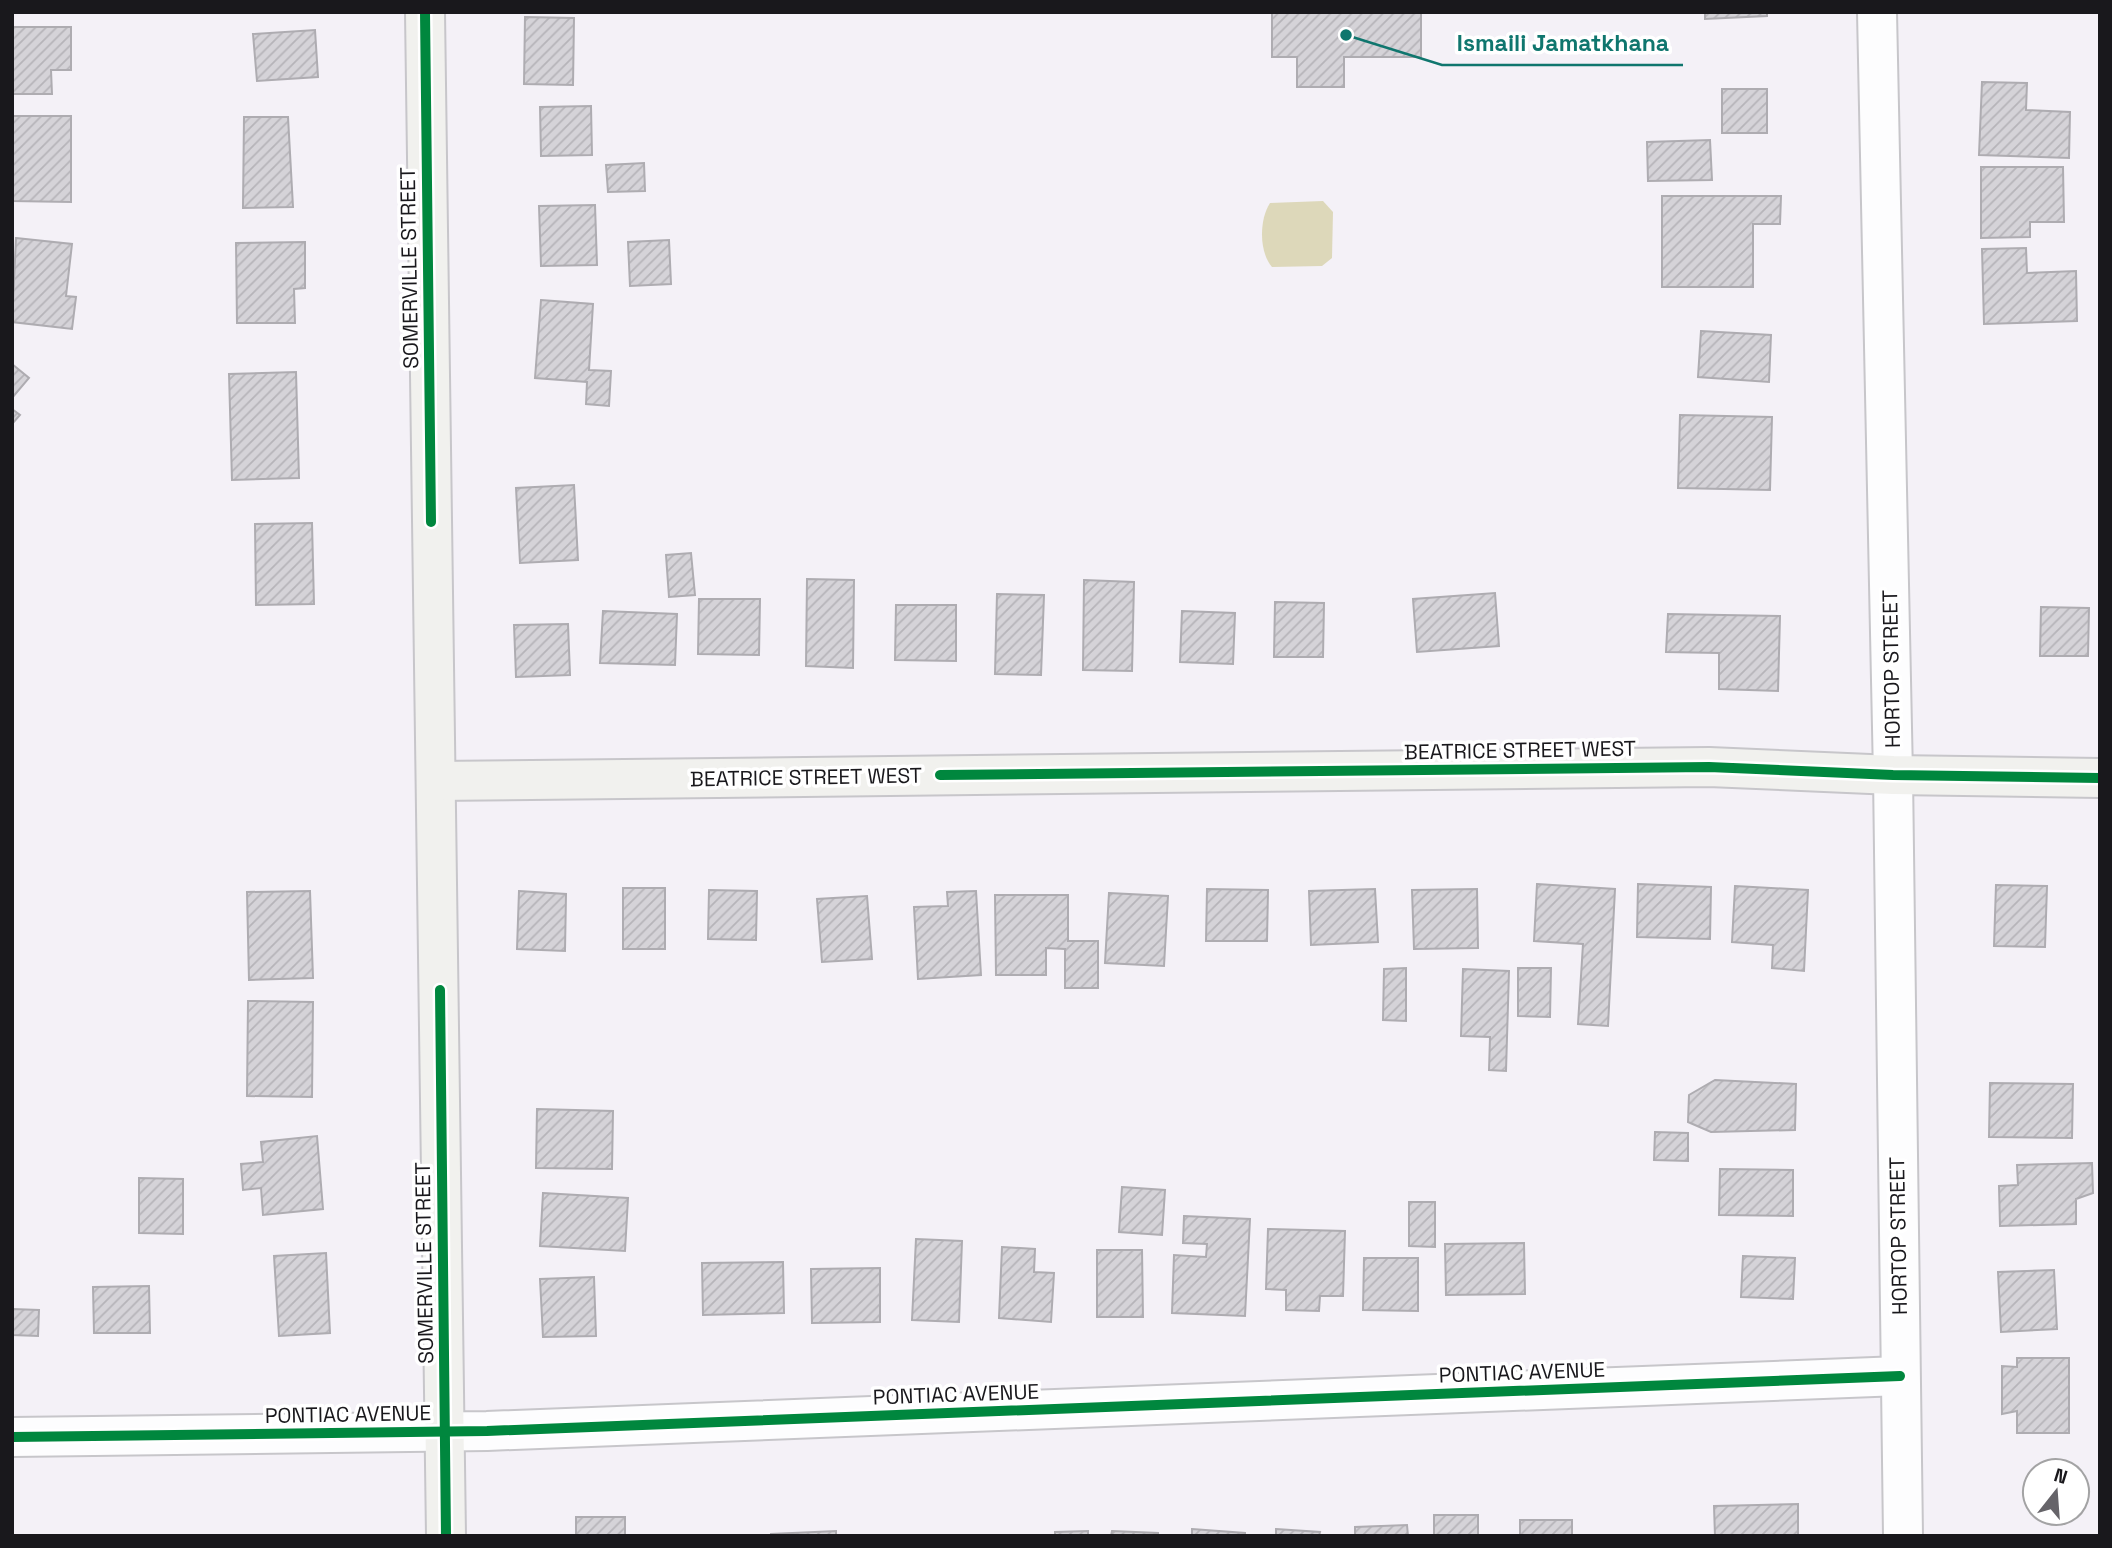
<svg xmlns="http://www.w3.org/2000/svg" width="2112" height="1548" font-family="'Space Grotesk',sans-serif">
  <style>
    .park { fill: #ddd8ba }
    .building { fill: url(#building-hatch); stroke: #aeacb1; stroke-width: 2 }
    .lines { fill: none; stroke-linecap: round; stroke-linejoin: round }
    .street-casing { stroke: #c7c6ca; stroke-width: 42 }
    .secondary-casing { stroke: #c7c6ca; stroke-width: 42 }
    .street { stroke: #fdfdfe; stroke-width: 38 }
    .secondary { stroke: #f1f1ee; stroke-width: 38 }
    .cycleway-casing { stroke: #fff; stroke-width: 15 }
    .cycleway { stroke: #00873e; stroke-width: 10 }
    .labels { text-anchor: middle; dominant-baseline: central; stroke-width: 7; stroke-linejoin: round; paint-order: stroke }
    .street-label { font-size: 21px; fill: #19181c; stroke: #fff }
    .leader { fill: none; stroke: #0f766e; stroke-width: 2.5 }
    .callout-dot { fill: #0f766e; stroke: #fff; stroke-width: 2.5 }
    .callout-label { font-size: 23px; text-anchor: middle; font-weight: bold; fill: #0f766e; stroke: #fff; stroke-width: 7; stroke-linejoin: round; paint-order: stroke }
  </style>
  <defs>
    <pattern id="building-hatch" width="6" height="6" patternUnits="userSpaceOnUse" patternTransform="scale(1.75)"><rect width="6" height="6" fill="#d5d3d8"/><path d="M-1 1l2-2M0 6l6-6M5 7l2-2" fill="none" stroke="#b6b4b9"/></pattern>
  </defs>
  <rect width="100%" height="100%" fill="#f4f1f7"/>
  <!-- park -->
  <path class="park" d="M1323 201 1333 212 1332 258 1322 266 1272 267C1259 252 1259 220 1270 203Z"/>
  <!-- building -->
  <g class="building">
    <polygon points="1272,12 1421,12 1421,57 1344,57 1344,87 1297,87 1297,57 1272,57"/>
    <polygon points="1705,12 1767,12 1767,16 1705,19"/>
    <polygon points="525,17 574,18 573,85 524,84"/>
    <polygon points="12,27 71,27 71,70 51,70 52,94 12,94"/>
    <polygon points="315,30 318,77 257,81 253,34"/>
    <polygon points="1982,82 2027,83 2026,110 2070,112 2069,158 1979,155"/>
    <rect x="1722" y="89" width="45" height="44"/>
    <polygon points="591,106 592,155 541,156 540,107"/>
    <polygon points="12,116 71,116 71,202 12,201"/>
    <polygon points="244,117 288,117 293,207 243,208"/>
    <polygon points="1710,140 1712,180 1648,181 1647,142"/>
    <polygon points="644,163 645,191 608,192 606,165"/>
    <polygon points="1981,167 2063,167 2064,222 2030,222 2030,237 1981,238"/>
    <polygon points="1662,196 1781,196 1780,224 1753,224 1753,287 1662,287"/>
    <polygon points="595,205 597,265 541,266 539,206"/>
    <polygon points="16,238 72,244 66,296 76,297 72,329 12,322"/>
    <polygon points="669,240 671,284 630,286 628,242"/>
    <polygon points="305,242 305,288 294,289 295,323 237,323 236,243"/>
    <polygon points="2026,248 2027,273 2076,271 2077,321 1984,324 1982,249"/>
    <polygon points="541,300 593,304 589,370 611,371 609,406 586,404 587,382 535,378"/>
    <polygon points="1701,331 1771,335 1769,382 1698,377"/>
    <polygon points="12,364 29,378 12,398"/>
    <polygon points="296,372 299,478 232,480 229,374"/>
    <polygon points="12,409 20,415 12,424"/>
    <polygon points="1680,415 1772,417 1770,490 1678,488"/>
    <polygon points="574,485 578,560 520,563 516,488"/>
    <polygon points="312,523 314,604 256,605 255,524"/>
    <polygon points="691,553 695,595 669,597 666,555"/>
    <polygon points="807,579 854,580 853,668 806,666"/>
    <polygon points="1084,580 1134,582 1132,671 1083,670"/>
    <polygon points="1495,593 1499,646 1417,652 1413,599"/>
    <polygon points="997,594 1044,595 1041,675 995,674"/>
    <polygon points="699,599 760,599 759,655 698,654"/>
    <polygon points="1275,602 1324,603 1323,657 1274,657"/>
    <polygon points="896,605 956,605 956,661 895,660"/>
    <polygon points="2041,607 2089,608 2088,656 2040,656"/>
    <polygon points="603,611 677,614 675,665 600,663"/>
    <polygon points="1182,611 1235,613 1233,664 1180,662"/>
    <polygon points="1668,614 1780,616 1778,691 1719,689 1719,653 1666,652"/>
    <polygon points="568,624 570,675 516,677 514,625"/>
    <polygon points="1537,884 1615,889 1608,1026 1578,1024 1583,944 1534,941"/>
    <polygon points="1638,884 1711,887 1710,939 1637,937"/>
    <polygon points="1996,885 2047,886 2045,947 1994,946"/>
    <polygon points="1735,886 1808,890 1804,971 1772,968 1773,945 1732,942"/>
    <rect x="623" y="888" width="42" height="61"/>
    <polygon points="1207,889 1268,890 1267,941 1206,941"/>
    <polygon points="1375,889 1378,942 1311,945 1309,891"/>
    <polygon points="1477,889 1478,948 1414,949 1412,890"/>
    <polygon points="709,890 757,891 756,940 708,939"/>
    <polygon points="310,891 313,978 249,980 247,892"/>
    <polygon points="519,891 566,894 565,951 517,949"/>
    <polygon points="976,891 981,975 918,979 914,907 948,906 947,892"/>
    <polygon points="1109,893 1168,896 1164,966 1105,963"/>
    <polygon points="995,895 1068,895 1068,941 1098,941 1098,988 1065,988 1065,949 1046,948 1046,975 996,975"/>
    <polygon points="867,896 872,959 822,962 817,899"/>
    <polygon points="1406,968 1406,1021 1383,1020 1384,969"/>
    <polygon points="1518,968 1551,968 1550,1017 1518,1016"/>
    <polygon points="1463,969 1509,971 1506,1071 1489,1070 1490,1037 1461,1036"/>
    <polygon points="248,1001 313,1002 312,1097 247,1096"/>
    <polygon points="1715,1080 1796,1084 1795,1130 1711,1132 1688,1122 1689,1095"/>
    <polygon points="1990,1083 2073,1084 2072,1138 1989,1137"/>
    <polygon points="537,1109 613,1111 612,1169 536,1168"/>
    <polygon points="1655,1132 1688,1133 1688,1161 1654,1160"/>
    <polygon points="317,1136 323,1209 263,1215 261,1188 243,1190 241,1164 263,1162 261,1142"/>
    <polygon points="2092,1163 2093,1193 2076,1199 2076,1224 2000,1226 1999,1186 2018,1185 2017,1165"/>
    <polygon points="1720,1169 1793,1170 1793,1216 1719,1215"/>
    <polygon points="139,1178 183,1179 183,1234 139,1233"/>
    <polygon points="1122,1187 1165,1190 1162,1235 1119,1232"/>
    <polygon points="543,1193 628,1198 625,1251 540,1246"/>
    <polygon points="1409,1202 1435,1202 1435,1247 1409,1246"/>
    <polygon points="1184,1216 1250,1219 1245,1316 1172,1313 1174,1255 1206,1257 1207,1244 1183,1243"/>
    <polygon points="1268,1229 1345,1231 1343,1296 1320,1296 1319,1311 1286,1310 1286,1290 1266,1289"/>
    <polygon points="916,1239 962,1241 959,1322 912,1320"/>
    <polygon points="1524,1243 1525,1294 1446,1295 1445,1244"/>
    <polygon points="1002,1247 1035,1249 1034,1272 1054,1273 1051,1322 999,1318"/>
    <polygon points="1097,1250 1142,1250 1143,1317 1097,1317"/>
    <polygon points="326,1253 330,1333 279,1336 274,1256"/>
    <polygon points="1743,1256 1795,1258 1793,1299 1741,1297"/>
    <polygon points="1364,1258 1418,1258 1418,1311 1363,1310"/>
    <polygon points="783,1262 784,1313 703,1315 702,1263"/>
    <polygon points="880,1268 880,1322 812,1323 811,1269"/>
    <polygon points="2054,1270 2057,1329 2001,1332 1998,1272"/>
    <polygon points="594,1277 596,1336 543,1337 540,1279"/>
    <polygon points="149,1286 150,1333 94,1333 93,1287"/>
    <polygon points="12,1309 39,1310 38,1336 12,1335"/>
    <polygon points="2017,1358 2069,1358 2069,1433 2017,1433 2017,1411 2002,1414 2002,1366 2017,1367"/>
    <polygon points="1798,1504 1798,1536 1715,1536 1714,1506"/>
    <rect x="1434" y="1515" width="44" height="21"/>
    <rect x="576" y="1517" width="49" height="19"/>
    <rect x="1520" y="1520" width="52" height="16"/>
    <polygon points="1407,1525 1408,1536 1355,1536 1355,1527"/>
    <polygon points="1192,1529 1245,1533 1245,1536 1192,1536"/>
    <polygon points="1276,1529 1320,1532 1319,1536 1276,1536"/>
    <polygon points="836,1531 836,1536 771,1536 771,1534"/>
    <polygon points="1088,1531 1088,1536 1055,1536 1055,1532"/>
    <polygon points="1112,1531 1158,1533 1158,1536 1111,1536"/>
  </g>
  <g class="lines">
    <!-- street casing -->
    <g class="street-casing">
      <g id="street">
        <polyline points="1877,12 1893,775 1903,1536"/>
        <polyline points="12,1437 487,1431 1900,1376"/>
      </g>
    </g>
    <!-- secondary casing -->
    <g class="secondary-casing">
      <g id="secondary">
        <polyline points="425,12 446,1536"/>
        <polyline points="436,781 1709,767 1893,775 2100,778"/>
      </g>
    </g>
    <!-- street -->
    <use href="#street" class="street"/>
    <!-- secondary -->
    <use href="#secondary" class="secondary"/>
    <!-- cycleway casing -->
    <g class="cycleway-casing">
      <g id="cycleway">
        <polyline points="425,12 431,522"/>
        <polyline points="940,775 1709,767 1893,775 2100,778"/>
        <polyline points="440,990 446,1536"/>
        <polyline points="12,1437 487,1431 1900,1376"/>
      </g>
    </g>
    <!-- cycleway -->
    <use href="#cycleway" class="cycleway"/>
  </g>
  <g class="labels">
    <!-- street labels -->
    <g class="street-label">
      <text transform="translate(409 268) rotate(-91)">SOMERVILLE STREET</text>
      <text transform="translate(1891 669) rotate(-91)">HORTOP STREET</text>
      <text transform="translate(1520 750) rotate(-1)">BEATRICE STREET WEST</text>
      <text transform="translate(806 777) rotate(-1)">BEATRICE STREET WEST</text>
      <text transform="translate(1898 1236) rotate(-91)">HORTOP STREET</text>
      <text transform="translate(424 1263) rotate(-91)">SOMERVILLE STREET</text>
      <text transform="translate(1522 1372) rotate(-2)">PONTIAC AVENUE</text>
      <text transform="translate(956 1394) rotate(-2)">PONTIAC AVENUE</text>
      <text transform="translate(348 1414) rotate(-1)">PONTIAC AVENUE</text>
    </g>
  </g>
  <!-- callouts -->
  <path class="leader" d="M1346 35L1442 65H1683"/>
  <circle class="callout-dot" cx="1346" cy="35" r="7"/>
  <g class="callout-label">
    <text x="1563" y="51">Ismaili Jamatkhana</text>
  </g>
  <!-- border -->
  <rect width="2112" height="1548" fill="none" stroke="#19181c" stroke-width="28"/>
  <!-- north arrow -->
  <g transform="translate(2056 1492) rotate(17)"><circle r="33" fill="#ffffff" stroke="#a3a3a4" stroke-width="2"/>
  <path d="M0-5L12 26L0 18L-12 26Z" fill="#666469"/>
  <text y="-10" font-size="19" font-weight="bold" text-anchor="middle" fill="#19181c">N</text>
  </g>
</svg>
